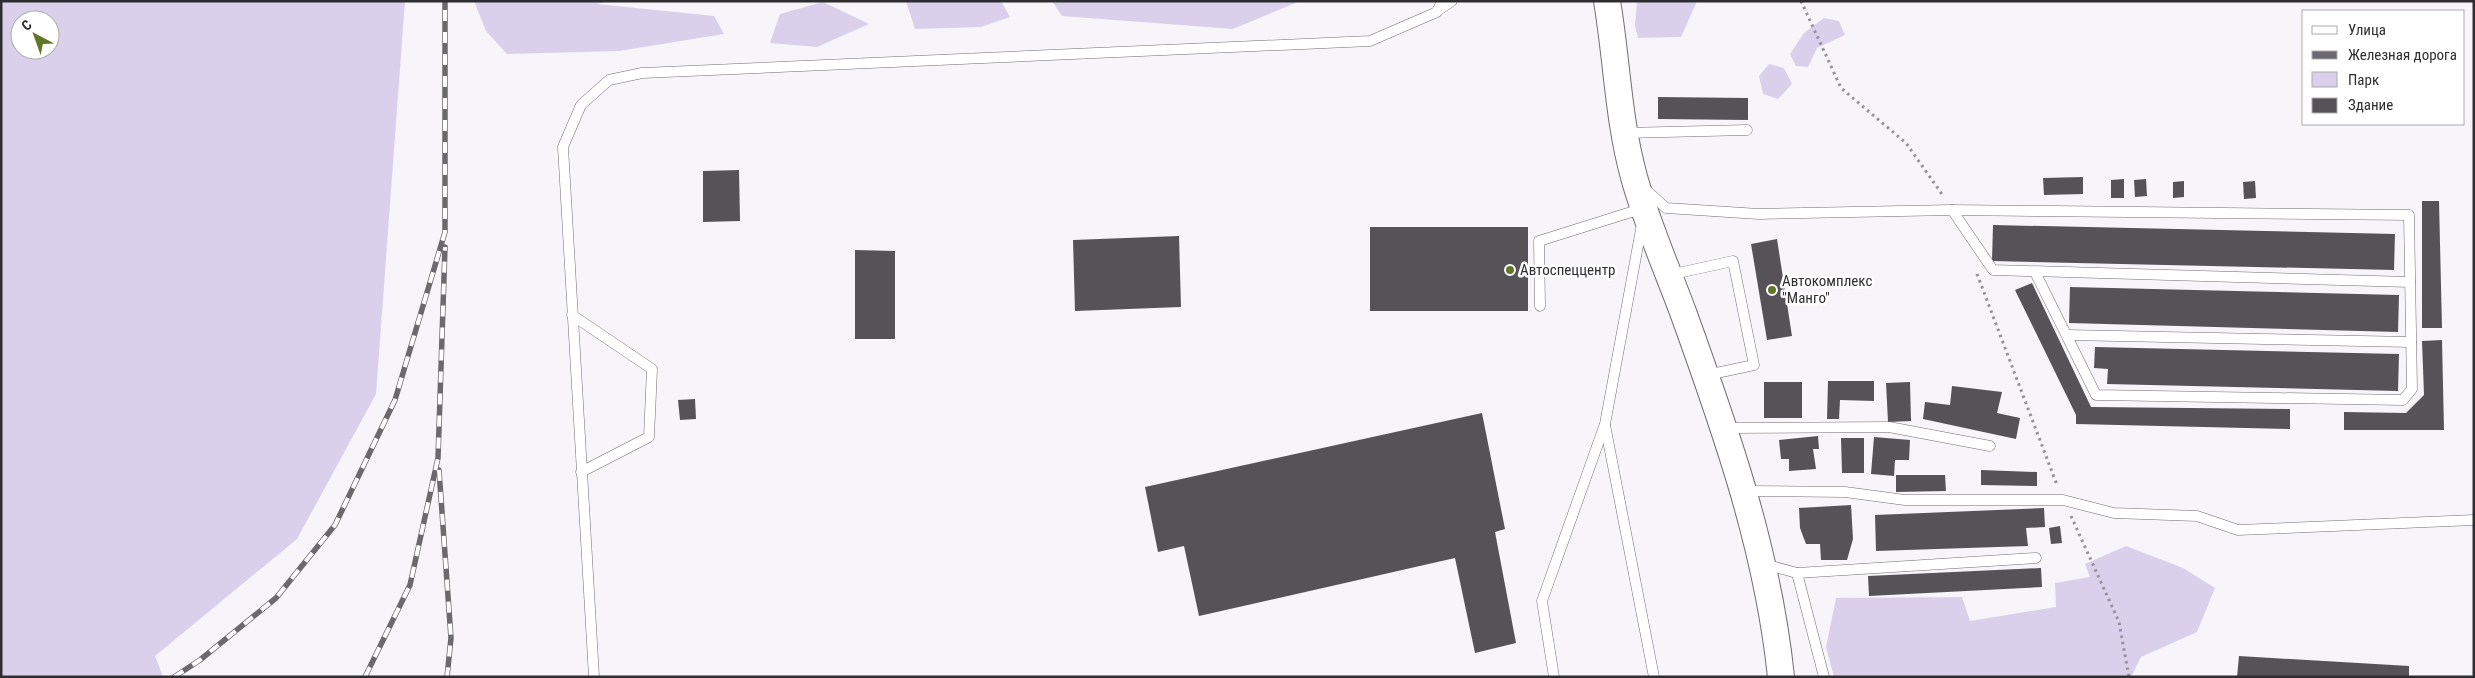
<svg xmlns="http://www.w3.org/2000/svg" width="2475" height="678" font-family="'Roboto Condensed',sans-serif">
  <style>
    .green { fill: #dad0ec; fill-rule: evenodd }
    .building { fill: #555358 }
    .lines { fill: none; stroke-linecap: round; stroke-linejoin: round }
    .service-casing { stroke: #706e73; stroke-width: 11 }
    .tertiary-casing { stroke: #706e73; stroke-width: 28 }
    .path { stroke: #949296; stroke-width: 3; stroke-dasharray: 2.5 4; stroke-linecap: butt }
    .service { stroke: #fff; stroke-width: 10 }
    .tertiary { stroke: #fff; stroke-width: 26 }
    .rail-casing { stroke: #6b696d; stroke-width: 5.5 }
    .rail { stroke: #fff; stroke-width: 4; stroke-dasharray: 11; stroke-linecap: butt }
    .poi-dot { fill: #617626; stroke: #fff; stroke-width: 2 }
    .labels { text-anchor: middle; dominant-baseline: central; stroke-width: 5; stroke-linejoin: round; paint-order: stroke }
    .poi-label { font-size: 15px; fill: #2e2d30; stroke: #fff; text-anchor: start }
  </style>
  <rect width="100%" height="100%" fill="#f7f4fa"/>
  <!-- green -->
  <g class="green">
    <path d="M1 1H405L376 394 297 539 155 656 163 677H1ZM20 20H50V50H20Z"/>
    <polygon points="474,1 609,1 597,4 714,16 724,34 619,51 507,54 486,31"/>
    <polygon points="906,1 1001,1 1010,17 981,27 915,29"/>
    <polygon points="1052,1 1300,1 1233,29 1062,16"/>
    <polygon points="1637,1 1697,1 1681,37 1638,38 1635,25"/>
    <polygon points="823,2 869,24 817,47 770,43 780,14"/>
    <polygon points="1824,18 1839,21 1845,35 1817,48 1808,67 1796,66 1790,54 1804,33"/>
    <polygon points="1769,64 1784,68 1792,84 1778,99 1763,94 1759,76"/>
    <polygon points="2126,546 2183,568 2215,588 2197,632 2141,657 2131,677 1834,677 1826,647 1836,598 1962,597 1970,621 2056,607 2055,583 2090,577 2085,564"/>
  </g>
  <!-- building -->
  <g class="building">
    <polygon points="1658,97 1748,98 1748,120 1658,119"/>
    <polygon points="739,170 740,221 703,222 703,171"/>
    <polygon points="2083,177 2083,194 2044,195 2043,178"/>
    <polygon points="2124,179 2124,198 2111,198 2111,180"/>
    <polygon points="2146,179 2147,196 2135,197 2134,180"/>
    <polygon points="2184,181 2184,197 2173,198 2173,182"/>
    <polygon points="2255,181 2256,198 2244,199 2243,182"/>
    <polygon points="2422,201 2439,201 2442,328 2422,328"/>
    <polygon points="1993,225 2395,234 2394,270 1992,261"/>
    <rect x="1370" y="227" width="158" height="84"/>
    <polygon points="1179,236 1181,307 1075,311 1073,240"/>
    <polygon points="1777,239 1792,336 1767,340 1751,244"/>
    <polygon points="855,250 895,251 895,339 855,339"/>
    <polygon points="2032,283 2091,407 2290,409 2290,429 2076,424 2076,415 2015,290"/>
    <polygon points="2070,287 2399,295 2398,332 2069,323"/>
    <polygon points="2442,340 2444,430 2344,430 2344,412 2406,413 2424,395 2422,341"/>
    <polygon points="2095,347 2399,354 2398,391 2107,384 2108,369 2094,368"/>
    <polygon points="1828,381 1874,381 1874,401 1840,400 1839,419 1827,419"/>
    <rect x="1764" y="382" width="38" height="36"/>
    <polygon points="1910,382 1911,421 1888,422 1886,383"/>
    <polygon points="1952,386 2002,392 1997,413 2020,418 2016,439 1923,419 1925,402 1950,405"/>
    <polygon points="695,399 696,419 680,420 678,400"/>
    <polygon points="1482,413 1505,529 1495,532 1516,643 1475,653 1455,558 1199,616 1184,546 1158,552 1145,487"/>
    <polygon points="1818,436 1819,449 1813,449 1816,469 1789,471 1789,459 1781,459 1779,440"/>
    <polygon points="1874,437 1910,440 1909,460 1895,460 1894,476 1871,474"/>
    <polygon points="1841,438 1864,438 1864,473 1842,473"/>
    <polygon points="1981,470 2037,472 2037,486 1981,485"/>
    <polygon points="1896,475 1945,475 1946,491 1896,492"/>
    <polygon points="1851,505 1853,539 1847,560 1821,560 1820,544 1806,544 1800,528 1799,508"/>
    <polygon points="2044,508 2045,527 2026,528 2028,546 1876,551 1875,515"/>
    <polygon points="2060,526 2062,543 2051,544 2049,528"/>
    <polygon points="2041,568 2042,587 1869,596 1868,576"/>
    <polygon points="2239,656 2409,666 2409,677 2237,677"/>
  </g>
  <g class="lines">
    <!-- service casing -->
    <g class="service-casing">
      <g id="service">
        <polyline points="1437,11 1452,1"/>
        <polyline points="1625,133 1747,130"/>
        <polyline points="1644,188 1666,208 1759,214 1952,210 2409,215 2412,389 2403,400 2096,395 2035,272"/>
        <polyline points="1952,210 1993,270 2410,282"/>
        <polyline points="1669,275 1733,261 1754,365 1707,375"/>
        <polyline points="1540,306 1539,241 1644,208"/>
        <polyline points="572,315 652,369 649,437 581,472"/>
        <polyline points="2067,335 2411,342"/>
        <polyline points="1605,425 1654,677"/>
        <polyline points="1725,428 1889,427 1990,446"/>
        <polyline points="1745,491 1845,492 1905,500 2063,500 2114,513 2197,516 2238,530 2474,520"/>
        <polyline points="1764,564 1797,573 2036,558"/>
        <polyline points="1797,573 1824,677"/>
        <polyline points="594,677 563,147 581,105 609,80 642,73 1370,41 1437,12 1442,1"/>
        <polyline points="1554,677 1542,601 1605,424 1642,224"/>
      </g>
    </g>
    <!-- tertiary casing -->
    <g class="tertiary-casing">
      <path id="tertiary" d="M1607 1C1617 60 1618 119 1634 177 1646 221 1667 269 1683 312 1726 431 1768 550 1781 677"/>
    </g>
    <!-- path -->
    <g class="path">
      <polyline points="1801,1 1841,88 1906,143 1944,197"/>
      <polyline points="1977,274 2057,485"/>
      <polyline points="2071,516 2119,622 2129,677"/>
    </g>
    <!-- service -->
    <use href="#service" class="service"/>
    <!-- tertiary -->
    <use href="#tertiary" class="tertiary"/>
    <!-- rail casing -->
    <g class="rail-casing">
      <g id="rail">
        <polyline points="439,470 451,638 447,677"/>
        <polyline points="174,677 200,660 276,598 335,525 395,400 445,232 445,1"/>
        <polyline points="365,677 410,585 438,458 445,247"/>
      </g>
    </g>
    <!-- rail -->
    <use href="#rail" class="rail"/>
  </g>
  <!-- markers -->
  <g class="poi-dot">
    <circle cx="1510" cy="270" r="5"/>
    <circle cx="1772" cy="290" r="5"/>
  </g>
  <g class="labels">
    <!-- poi labels -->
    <g class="poi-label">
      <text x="1520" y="270">Автоспеццентр</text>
      <text x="1782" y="281">Автокомплекс<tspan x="1782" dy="17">"Манго"</tspan></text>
    </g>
  </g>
  <!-- border -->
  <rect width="2475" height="678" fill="none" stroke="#2e2d30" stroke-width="5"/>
  <!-- legend -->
  <rect x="2302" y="10" width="162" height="115" fill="#ffffff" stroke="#ababac"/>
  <rect x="2312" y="26" width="25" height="8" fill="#ffffff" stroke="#ababac"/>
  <text x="2348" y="35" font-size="15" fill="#2e2d30">Улица</text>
  <rect x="2312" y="51" width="25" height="8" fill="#6b696d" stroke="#ababac"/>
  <text x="2348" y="60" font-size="15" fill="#2e2d30">Железная дорога</text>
  <rect x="2312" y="72" width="25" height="15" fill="#dad0ec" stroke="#ababac"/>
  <text x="2348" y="85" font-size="15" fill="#2e2d30">Парк</text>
  <rect x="2312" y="98" width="25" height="15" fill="#555358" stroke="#ababac"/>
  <text x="2348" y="110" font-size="15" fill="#2e2d30">Здание</text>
  <!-- north arrow -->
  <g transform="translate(35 35) rotate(319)"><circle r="24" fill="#ffffff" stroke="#ababac"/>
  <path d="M0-4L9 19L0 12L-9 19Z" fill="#617626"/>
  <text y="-8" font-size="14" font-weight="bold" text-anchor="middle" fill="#2e2d30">С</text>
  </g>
</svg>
